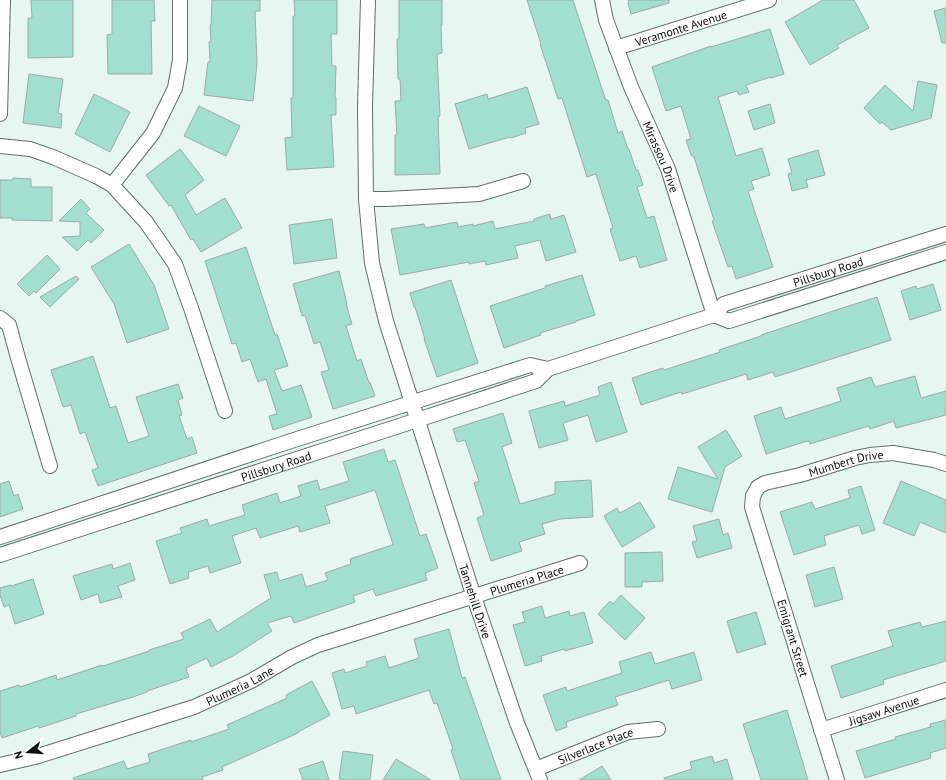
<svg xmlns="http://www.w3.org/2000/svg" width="946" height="780" font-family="'PT Sans',sans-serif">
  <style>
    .building { fill: #a2dfcf; stroke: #9caba7 }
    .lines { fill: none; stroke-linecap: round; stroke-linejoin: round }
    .minor-casing { stroke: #616e6a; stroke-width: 16 }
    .minor { stroke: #fff; stroke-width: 14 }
    .labels { text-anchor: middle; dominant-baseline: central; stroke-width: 3; stroke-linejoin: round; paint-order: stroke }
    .street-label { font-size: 12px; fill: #090e0d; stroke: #fff }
  </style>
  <rect width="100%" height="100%" fill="#e7f6f1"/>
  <!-- building -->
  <g class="building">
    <polygon points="31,0 73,0 73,57 28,58 28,18 32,18"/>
    <polygon points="112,0 154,0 155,21 151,21 152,74 108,74 107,35 112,34"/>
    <polygon points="212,0 260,0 260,11 255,11 257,64 253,101 204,95 208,62 210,62 209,42 211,42 210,25 211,25"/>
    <polygon points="294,0 337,0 337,34 331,34 332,66 336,66 335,97 336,97 336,115 331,115 334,167 287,170 285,138 292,137 291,98 293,98 293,16 295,16"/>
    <polygon points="399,0 442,0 442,25 441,25 442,53 437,54 440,116 438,117 440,174 395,175 395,135 397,135 395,101 401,101 400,79 398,79 397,39 399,39"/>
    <polygon points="527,0 573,0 605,98 606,100 608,100 618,133 622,131 628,149 629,149 636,170 638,170 643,185 637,187 647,218 654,216 667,260 640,268 636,256 620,261 610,229 613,228 596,174 587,177 562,98 558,99 540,44 541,44"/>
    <polygon points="628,0 669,0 669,3 631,14 628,3 629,2"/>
    <polygon points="823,0 854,0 869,28 837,45 839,48 810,65 785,22"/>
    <polygon points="946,8 946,43 942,43 934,11"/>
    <polygon points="770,29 784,74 771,78 771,77 746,85 749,92 739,95 737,91 718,97 736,156 762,148 770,175 751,181 754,189 748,191 773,267 736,279 732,266 728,267 712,221 714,220 694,157 693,157 692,155 691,155 686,140 691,139 681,106 666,111 652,67 711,46 711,47"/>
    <polygon points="29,74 63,79 58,113 62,114 61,128 23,123"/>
    <polygon points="918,81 937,85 931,118 891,130 882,122 880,124 864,108 885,85 913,111"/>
    <polygon points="527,87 539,124 525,128 526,133 511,138 510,137 469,149 455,104 487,94 488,99"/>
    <polygon points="94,94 130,112 110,152 75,134"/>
    <polygon points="770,104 775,123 754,130 748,111"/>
    <polygon points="199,106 240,126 226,156 184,136"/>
    <polygon points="180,149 204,180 185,195 196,215 225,198 242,228 201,252 193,239 191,240 171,205 169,206 146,175"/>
    <polygon points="818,150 825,175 806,180 808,187 792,191 788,174 792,173 788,159"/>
    <polygon points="13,178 31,179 31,187 52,187 52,221 12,220 12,218 0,218 0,180 13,180"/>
    <polygon points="81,199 90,209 86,213 104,230 91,243 88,240 77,251 62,237 80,236 80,222 59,221"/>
    <polygon points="550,214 551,219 564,215 576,252 546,261 540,240 515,246 518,258 486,265 485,261 469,264 469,262 400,275 391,229 424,224 425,228 457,222 458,227 473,224 473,226 493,221 495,229 534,221 534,219"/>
    <polygon points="332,219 337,258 294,264 289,225"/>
    <polygon points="129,244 154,285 169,329 127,343 114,304 91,267"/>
    <polygon points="246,247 275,335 277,334 288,366 274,370 282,391 301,385 312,417 273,430 269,416 277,414 266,379 258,382 250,359 242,362 236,343 232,344 205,261"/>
    <polygon points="47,255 60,269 36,293 34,291 29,296 17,284"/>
    <polygon points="339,271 347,304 346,304 352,324 346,326 357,361 361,359 369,383 370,382 375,396 333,409 321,372 329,370 320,342 314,344 305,315 302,316 293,284"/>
    <polygon points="582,275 595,315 576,321 576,322 540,333 541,335 504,348 490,306 545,288 545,286"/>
    <polygon points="76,276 79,279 50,307 40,297"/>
    <polygon points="451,280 478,363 437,377 424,339 425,339 415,307 414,307 410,293"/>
    <polygon points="933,284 941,310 910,320 901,291 916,286 917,289"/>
    <polygon points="877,297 891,340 775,377 773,372 748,380 746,374 682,394 681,392 641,405 632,378 663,368 664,370 720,352 719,350 761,336 761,335 833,311"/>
    <polygon points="93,356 110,408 116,406 128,443 149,436 136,397 178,384 183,398 178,400 182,415 179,416 187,439 192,437 197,453 98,486 92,470 98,468 85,432 80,434 71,405 63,407 51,370"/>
    <polygon points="915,376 921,398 946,391 946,415 896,428 894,421 870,429 869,426 810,444 809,441 804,442 766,454 754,416 781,407 785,419 841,401 837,388 871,377 875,387"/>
    <polygon points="611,382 627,432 596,442 588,415 563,423 568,440 539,448 529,411 564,401 565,406 600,395 598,387"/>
    <polygon points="503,413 512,443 502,447 520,504 555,494 555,482 591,480 593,517 560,519 542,524 545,534 519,542 522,551 491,561 477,518 484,515 474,483 479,481 465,440 457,442 453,429"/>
    <polygon points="726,430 742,456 725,467 712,512 668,499 678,467 718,479 698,447"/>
    <polygon points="384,449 388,462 395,460 420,536 426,534 438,568 425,573 427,580 376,596 373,589 353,596 355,602 294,623 291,616 267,623 272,631 233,656 211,667 207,658 186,668 189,677 147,691 147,692 133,697 76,714 76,716 39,728 38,726 2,738 0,732 0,691 19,685 20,687 56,675 57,680 102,665 103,666 149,651 149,650 184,639 181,633 210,619 217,632 271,598 264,575 277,572 279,581 302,574 306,587 328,580 325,573 351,564 350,559 392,545 393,544 375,490 325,506 330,523 300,532 298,526 260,538 256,528 232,536 241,563 210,573 208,566 188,572 189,578 170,584 156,541 182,533 180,528 207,519 209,526 245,515 242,505 277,493 280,503 301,496 298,486 317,480 320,490 349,481 343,462"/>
    <polygon points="9,481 14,496 18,494 23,509 0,517 0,484"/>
    <polygon points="901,481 946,500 946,533 920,522 914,536 883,523"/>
    <polygon points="861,486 875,530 862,534 859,525 824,536 826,545 794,555 780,512 812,502 815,509 850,498 848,490"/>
    <polygon points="640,502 655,527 622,547 604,516 617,508 620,513"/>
    <polygon points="719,519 723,535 728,533 732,548 697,558 692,542 697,541 693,526"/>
    <polygon points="662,552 663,581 642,582 642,587 625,587 625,553"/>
    <polygon points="130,563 135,580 118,586 122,597 100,603 98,594 81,600 73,576 112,564 113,569"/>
    <polygon points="834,567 843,599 815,607 806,575"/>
    <polygon points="33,579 44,614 15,624 9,605 4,607 0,595 0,588 11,585 11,586"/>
    <polygon points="621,595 645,618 625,640 598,614 610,601 613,604"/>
    <polygon points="542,606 545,618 569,611 570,616 584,612 593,643 565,651 564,649 541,656 542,661 525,666 513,625 525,622 522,612"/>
    <polygon points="756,612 766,644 737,653 727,621"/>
    <polygon points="946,621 946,661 883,680 884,684 841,698 831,666 893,646 888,631 920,622 922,627"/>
    <polygon points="449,629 462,678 465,677 501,780 461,780 451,750 453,749 437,703 434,704 429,690 356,714 354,706 342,709 332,673 344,669 345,673 367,666 366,662 385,656 389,668 419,658 414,639"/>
    <polygon points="651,652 655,664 694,652 702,680 672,689 669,680 615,697 618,705 566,722 567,727 556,731 543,695 566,687 567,691 622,673 619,662"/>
    <polygon points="312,681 330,715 298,732 298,733 222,767 223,770 202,777 203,780 74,780 73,778 124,761 127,769 150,762 148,754 191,740 191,742 229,729 227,725 287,698 286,695"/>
    <polygon points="787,710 808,780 761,780 743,724"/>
    <polygon points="946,720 946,748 930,753 931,758 865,778 856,751 896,739 895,737 931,727 930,724"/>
    <polygon points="343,751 373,755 370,780 346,780 339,779"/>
    <polygon points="712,756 714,763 727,759 733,780 664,780 664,778 692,769 690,762"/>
    <polygon points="396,759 431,780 383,780"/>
    <polygon points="323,761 329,780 303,780 299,769"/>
    <polygon points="602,766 611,780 579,780"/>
  </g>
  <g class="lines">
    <!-- minor casing -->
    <g class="minor-casing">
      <g id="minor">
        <path id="s1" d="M368 0 365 107 366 199 372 263 386 321 474 597 517 723 540 780"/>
        <path id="s2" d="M602 0 606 20 631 87 668 169 714 315"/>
        <path id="s3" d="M616 48 769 0"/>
        <polyline points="0,114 3,0"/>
        <polyline points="0,146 30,149 53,157 96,176 112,185 153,133 175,88 180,60 180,0"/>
        <polyline points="112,185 146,222 175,264 191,308 225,411"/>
        <polyline points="366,199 387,199 479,194 523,181"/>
        <polyline points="714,315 729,321 946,252"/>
        <polyline points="0,318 9,325 18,358 50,466"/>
        <polyline points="0,537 294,440 530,365 548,369"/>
        <path id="s4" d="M0 555 399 426 536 381 548 369 714 315 724 304 946 234"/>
        <path id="s5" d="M821 730 946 690"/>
        <path id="s6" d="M0 765 35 757 194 707 251 681 292 657 318 645 580 563"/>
        <path id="s7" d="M536 769 628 732 658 729"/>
        <path id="s8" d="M837 780 752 507 753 496 758 487 765 483 800 475 855 458 870 455 893 453 934 460 946 464"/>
      </g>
    </g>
    <!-- minor -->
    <use href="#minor" class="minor"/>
  </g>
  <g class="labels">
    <!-- street labels -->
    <g class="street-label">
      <text stroke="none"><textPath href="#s3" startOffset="68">Veramonte Avenue</textPath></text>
      <text stroke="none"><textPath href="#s2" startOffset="168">Mirassou Drive</textPath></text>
      <text stroke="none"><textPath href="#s4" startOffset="879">Pillsbury Road</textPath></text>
      <text stroke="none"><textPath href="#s8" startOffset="399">Mumbert Drive</textPath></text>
      <text stroke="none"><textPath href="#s4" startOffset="290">Pillsbury Road</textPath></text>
      <text stroke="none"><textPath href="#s6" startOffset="560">Plumeria Place</textPath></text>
      <text stroke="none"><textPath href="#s1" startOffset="617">Tannehill Drive</textPath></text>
      <text transform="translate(793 638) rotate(73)">Emigrant Street</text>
      <text stroke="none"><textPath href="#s6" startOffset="253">Plumeria Lane</textPath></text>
      <text stroke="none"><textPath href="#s5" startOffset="66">Jigsaw Avenue</textPath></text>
      <text stroke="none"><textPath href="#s7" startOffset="64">Silverlace Place</textPath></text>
    </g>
  </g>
  <!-- north arrow -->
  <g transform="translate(28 752) rotate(253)" stroke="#ffffff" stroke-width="3" paint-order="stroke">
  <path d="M0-3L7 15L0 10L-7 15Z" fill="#090e0d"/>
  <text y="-6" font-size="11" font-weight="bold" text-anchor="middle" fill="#090e0d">N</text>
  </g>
</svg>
